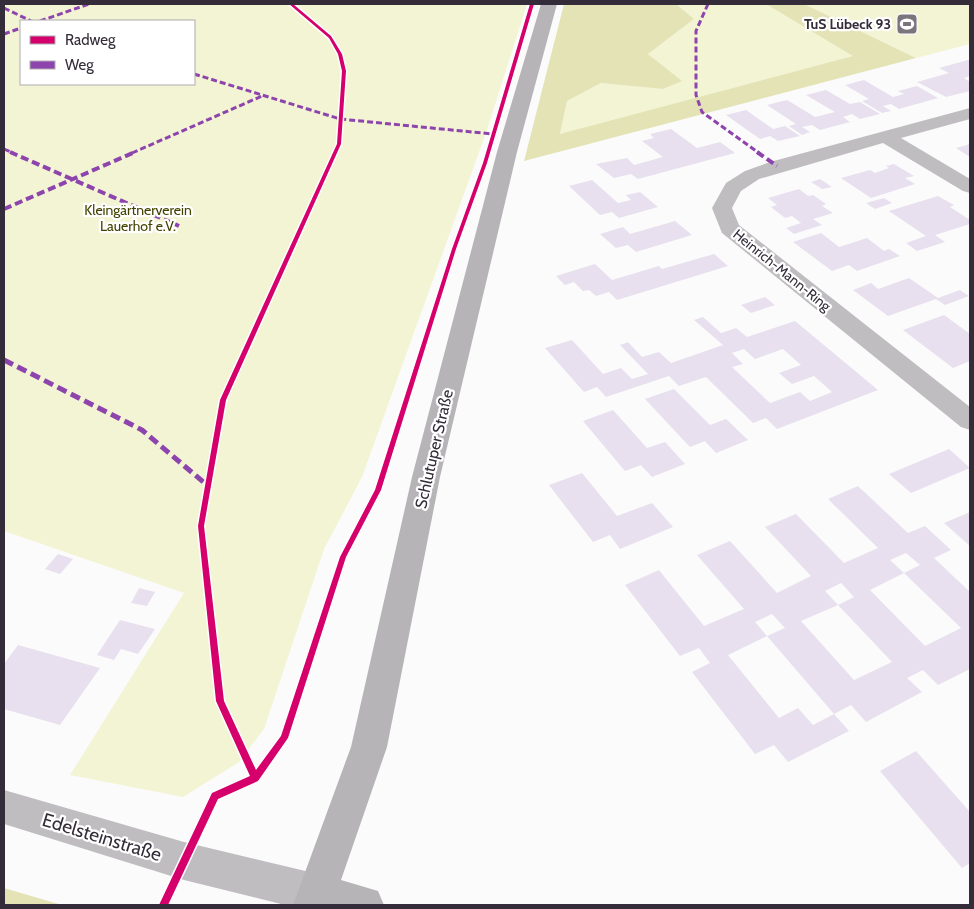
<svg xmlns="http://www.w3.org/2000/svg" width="974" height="909" font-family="Cabin,sans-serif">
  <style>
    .green { fill: #f3f4d4; fill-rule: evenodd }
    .forest { fill: #e3e3b6 }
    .building { fill: #e8e0ee; fill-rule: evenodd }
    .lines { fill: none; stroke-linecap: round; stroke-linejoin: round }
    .minor { fill: #bfbdc0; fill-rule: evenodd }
    .major { fill: #b7b4b8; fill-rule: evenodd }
    .quiet-far2 { stroke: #8e44ad; stroke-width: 3; stroke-dasharray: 6 3; stroke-linecap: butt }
    .quiet-far1 { stroke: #8e44ad; stroke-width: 4; stroke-dasharray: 8 4; stroke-linecap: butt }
    .quiet { stroke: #8e44ad; stroke-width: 5; stroke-dasharray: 10 5; stroke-linecap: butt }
    .cycleway-casing { stroke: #fff; stroke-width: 3 }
    .cycleway { fill: #d6006c; fill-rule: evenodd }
    .labels { text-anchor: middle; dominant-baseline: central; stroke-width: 4.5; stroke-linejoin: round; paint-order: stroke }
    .far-poi-label { font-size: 14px; font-weight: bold; fill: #342d39; stroke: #fff; text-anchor: end }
    .far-park-label { font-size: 14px; fill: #444200; stroke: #fff }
    .far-street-label { font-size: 14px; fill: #342d39; stroke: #fff }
    .street-label { font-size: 16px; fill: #342d39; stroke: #fff }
    .near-street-label { font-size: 19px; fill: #342d39; stroke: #fff }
  </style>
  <rect width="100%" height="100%" fill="#fbfbfb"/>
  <!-- green -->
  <g class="green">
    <path d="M4 4H527L487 130 362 477 324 549 264 729 239 762 183 797 70 775 184 593 4 531ZM194 21V84H21V21Z"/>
    <polygon points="676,4 766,4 854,56 560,135 567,101 601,83 663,89 681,81 648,54 694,19"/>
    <polygon points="804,4 970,4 970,44 916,58"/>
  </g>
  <!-- forest -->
  <g class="forest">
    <polygon points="564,4 676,4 694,19 648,54 682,81 663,89 601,83 567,101 560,134 853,56 766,4 804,4 916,58 524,161"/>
    <polygon points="4,888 62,905 4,905"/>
  </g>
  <!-- building -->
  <g class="building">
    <polygon points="968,60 970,61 970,76 964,78 970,82 970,91 946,97 917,82 949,73 939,68"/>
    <polygon points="864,80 893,97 904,94 898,91 917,86 938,98 899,109 891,104 883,106 891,111 882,113 862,101 869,99 845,85"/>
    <polygon points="826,90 850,104 860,102 880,114 860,119 852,114 843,117 850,122 820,130 812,125 802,127 810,132 802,135 789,126 796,124 767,105 787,100 815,117 835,112 806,95"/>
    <polygon points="746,110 773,129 785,126 800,136 778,141 770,136 760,139 726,115"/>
    <polygon points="671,129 697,148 720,142 735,153 638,179 631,174 614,178 596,164 627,158 634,165 663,157 642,141 654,138 650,134"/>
    <polygon points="970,144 970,157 956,148"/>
    <polygon points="894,164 914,176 905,178 915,184 871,198 841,178 870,170 875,173 889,168 886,166"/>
    <polygon points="820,179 832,187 822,189 811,182"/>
    <polygon points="592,180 618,203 631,200 626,195 640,192 658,207 619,218 612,212 600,215 569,186"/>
    <polygon points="799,189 808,196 813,195 826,204 822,206 833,213 813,219 822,225 794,234 786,228 801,223 792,216 785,218 771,207 777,205 768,198"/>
    <polygon points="938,196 954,205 950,207 970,220 970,224 935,235 945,242 917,251 906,243 926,236 889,211"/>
    <polygon points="884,198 892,203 875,209 866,203"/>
    <polygon points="675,221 692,235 636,252 628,245 616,248 600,234 623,227 630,234"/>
    <polygon points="821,233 839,247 867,238 884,251 889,249 900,256 857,271 849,265 832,271 793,242"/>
    <polygon points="714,254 728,266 617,300 609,292 596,296 589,290 583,291 574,282 565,285 556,276 595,264 612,280 659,266 662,269"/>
    <polygon points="909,278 938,298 960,290 969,296 945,305 936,299 888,316 853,290 871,283 878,289"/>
    <polygon points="765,297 775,305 751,313 741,305"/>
    <polygon points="944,315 970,334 970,361 953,368 903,330"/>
    <path d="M703 317 721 333 736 328 747 337 795 321 878 390 777 429 766 418 753 423 706 377 679 386 669 376 606 397 597 387 584 392 545 348 572 340 603 374 621 368 632 379 648 374 620 345 628 342 642 357 659 352 671 363 723 345 694 320ZM744 349 755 359 783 349 801 365 779 373 792 384 814 376 832 392 810 401 800 392 770 403 732 367 743 364 732 353Z"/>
    <polygon points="674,389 710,425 726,419 748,440 716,453 705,441 690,447 645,399"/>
    <polygon points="613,410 647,448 665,442 685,464 652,477 641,465 625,471 583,421"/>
    <polygon points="949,449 970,468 911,493 889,474"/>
    <polygon points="582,473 617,516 652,503 673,527 620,549 610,535 593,542 549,485"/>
    <path d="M858 486 908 533 925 526 951 550 934 558 970 592V669L938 685 923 670 907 678 922 692 866 722 851 705 834 714 767 636 785 628 772 614 755 622 767 636 728 655 779 718 798 708 813 725 834 714 849 731 788 762 774 745 755 754 692 672 710 663 699 648 680 656 625 585 659 570 704 626 744 609 697 555 730 541 777 593 811 576 765 527 796 514 844 563 878 548 828 499ZM906 553 920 565 904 573 961 628 925 646 870 590 904 573 890 560ZM841 583 854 597 838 605 892 662 854 680 801 621 838 605 825 591Z"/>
    <polygon points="970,512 970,546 944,523"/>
    <polygon points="58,554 73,559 60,574 45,569"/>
    <polygon points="139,588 155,592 147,606 131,603"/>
    <polygon points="120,620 155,629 138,654 121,649 114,660 97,655"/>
    <polygon points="18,645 100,668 60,725 4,709 4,664"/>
    <polygon points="916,751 970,812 970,863 962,868 880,771"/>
  </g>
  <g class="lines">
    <!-- minor -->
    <g class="minor">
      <polygon points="970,108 970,119 901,138 970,179 970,193 963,191 883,143 759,179 741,191 732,208 739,225 970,407 970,430 961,427 722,233 712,208 726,183 745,171 770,162"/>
      <polygon points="4,790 184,842 318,874 332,880 338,894 333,905 285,905 184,880 4,824"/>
    </g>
    <!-- major -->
    <polygon class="major" points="541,4 557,4 517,152 440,477 387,747 341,880 378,891 384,905 293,905 351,747 412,477 497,152"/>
    <!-- quiet-far2 -->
    <g class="quiet-far2">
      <polyline points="708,4 696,31 696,95 702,112 759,153"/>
      <polyline points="4,8 31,21"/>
      <polyline points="40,21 89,4"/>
      <polyline points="4,34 21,28"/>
      <polyline points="194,74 340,119 493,134"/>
      <polyline points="4,149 13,153"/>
      <polyline points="132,153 262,96"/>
    </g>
    <!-- quiet-far1 -->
    <g class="quiet-far1">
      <polyline points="10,152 179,226"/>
      <polyline points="757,152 777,166"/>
      <polyline points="4,209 135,152"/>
    </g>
    <!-- quiet -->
    <polyline class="quiet" points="4,360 142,430 208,486"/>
    <!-- cycleway casing -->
    <g class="cycleway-casing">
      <polygon id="cycleway" points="289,4 293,4 331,36 342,54 346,71 341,144 226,400 204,526 224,701 256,770 281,736 340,557 375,490 452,249 483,163 530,4 534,4 487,163 456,249 381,490 346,557 288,738 258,781 218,799 168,905 159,905 212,793 250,776 216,701 198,526 220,400 337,144 342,71 338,54 329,38"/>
    </g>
    <!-- cycleway -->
    <use href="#cycleway" class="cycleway"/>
  </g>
  <!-- icons -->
  <defs>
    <g id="stadium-square" transform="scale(1.125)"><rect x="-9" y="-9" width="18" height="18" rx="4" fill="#7a757d" stroke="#fff"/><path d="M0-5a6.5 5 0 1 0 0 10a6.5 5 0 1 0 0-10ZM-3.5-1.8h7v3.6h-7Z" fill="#fff"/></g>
  </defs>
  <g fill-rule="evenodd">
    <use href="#stadium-square" x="907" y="24"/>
  </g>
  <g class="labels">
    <!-- far-poi labels -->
    <g class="far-poi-label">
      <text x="891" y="24">TuS Lübeck 93</text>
    </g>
    <!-- far-park labels -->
    <g class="far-park-label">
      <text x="138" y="210">Kleingärtnerverein<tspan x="138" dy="16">Lauerhof e.V.</tspan></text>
    </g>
    <!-- far-street labels -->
    <g class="far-street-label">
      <text transform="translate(782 270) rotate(39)">Heinrich-Mann-Ring</text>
    </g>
    <!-- street labels -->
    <g class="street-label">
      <text transform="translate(434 449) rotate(-77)">Schlutuper Straße</text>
    </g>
    <!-- near-street labels -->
    <g class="near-street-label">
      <text transform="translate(102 837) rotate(17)">Edelsteinstraße</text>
    </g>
  </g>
  <!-- border -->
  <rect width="974" height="909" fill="none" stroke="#342d39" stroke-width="10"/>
  <!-- legend -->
  <rect x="20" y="20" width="175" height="65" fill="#ffffff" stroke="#aeabb0"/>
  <rect x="30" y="36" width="25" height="8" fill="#d6006c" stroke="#aeabb0"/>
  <text x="65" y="45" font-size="15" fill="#342d39">Radweg</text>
  <rect x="30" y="61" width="25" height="8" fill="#8e44ad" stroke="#aeabb0"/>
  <text x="65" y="70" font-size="15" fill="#342d39">Weg</text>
</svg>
